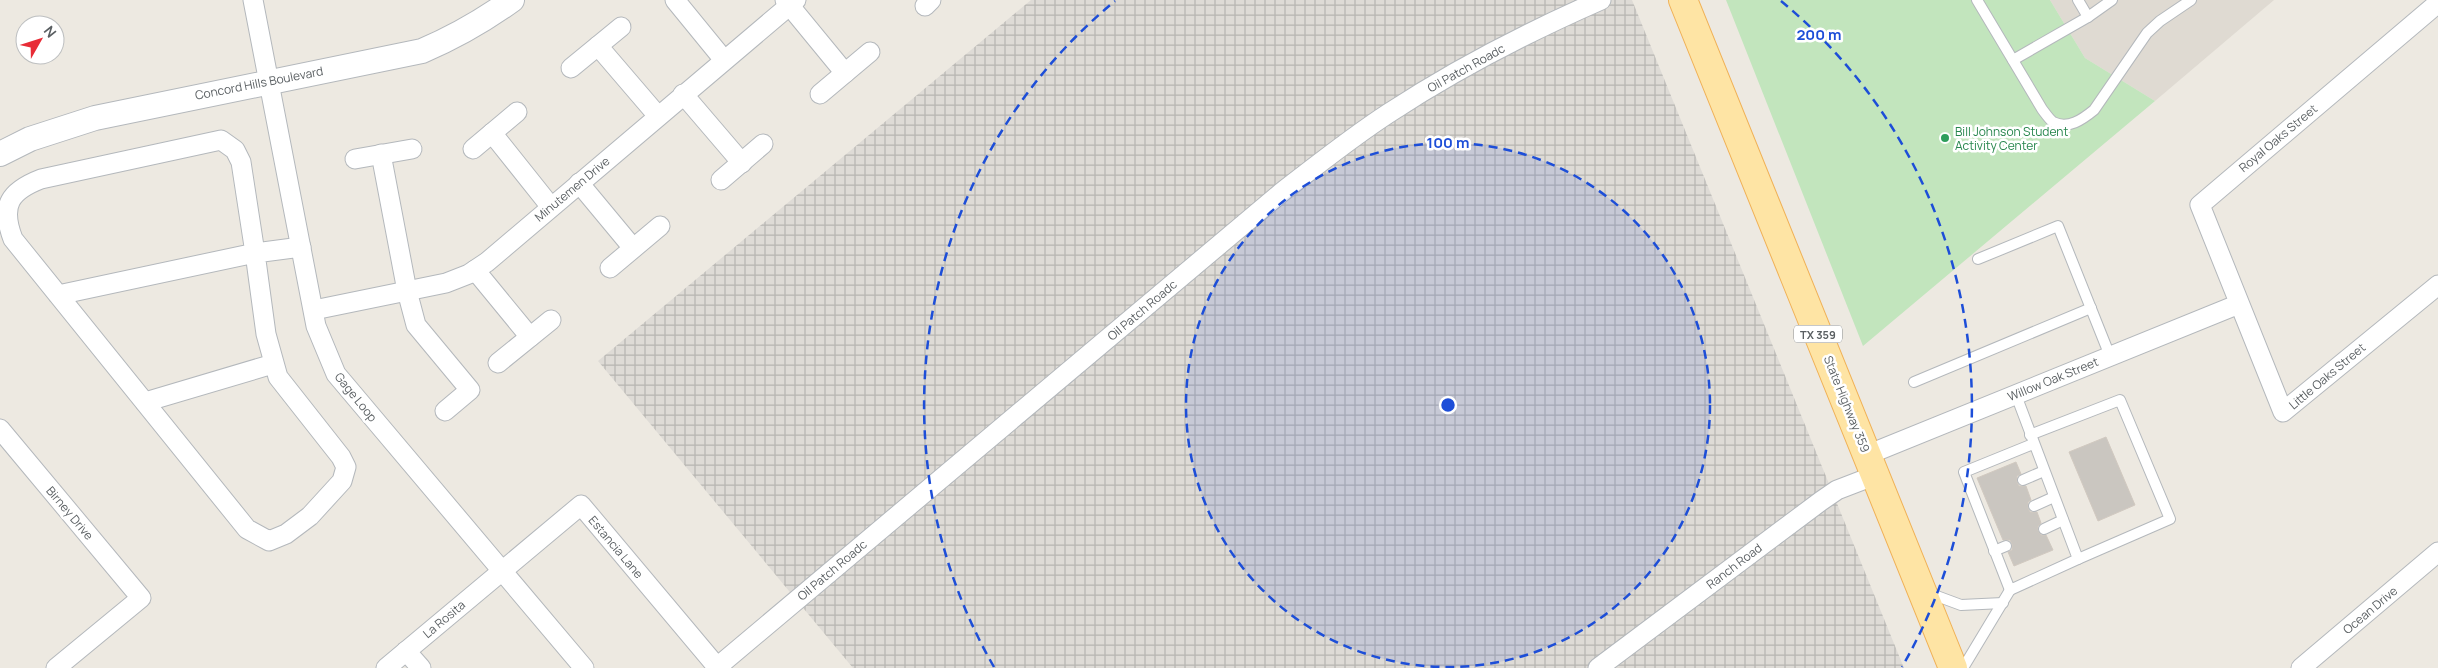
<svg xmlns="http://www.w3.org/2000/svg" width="2438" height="668" font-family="Manrope,sans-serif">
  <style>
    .industrial { fill: url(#industrial-grid) }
    .education { fill: #dfdad2 }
    .pitch { fill: #c2e5bd }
    .building { fill: #cac6c0; stroke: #d1c9c0 }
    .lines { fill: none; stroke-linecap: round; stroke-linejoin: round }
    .service-casing { stroke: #b4b8bc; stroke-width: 12 }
    .minor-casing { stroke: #b4b8bc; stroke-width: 21 }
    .tertiary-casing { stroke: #b4b8bc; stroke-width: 26 }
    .primary-casing { stroke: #f0b157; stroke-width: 30 }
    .service { stroke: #fff; stroke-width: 10 }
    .minor { stroke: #fff; stroke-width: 19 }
    .tertiary { stroke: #fff; stroke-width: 24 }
    .primary { stroke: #fee4a4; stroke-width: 28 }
    .ring { fill: none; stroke: #1d4ed8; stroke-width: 2.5; stroke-dasharray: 9 6 }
    .leisure-dot { fill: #2e9e5b; stroke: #fff; stroke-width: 2 }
    .labels { text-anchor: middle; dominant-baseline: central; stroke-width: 5; stroke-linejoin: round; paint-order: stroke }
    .shield { fill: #fff; stroke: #8c8f91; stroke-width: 1 }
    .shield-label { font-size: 11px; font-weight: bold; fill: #5a5f62 }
    .street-label { font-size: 12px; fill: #5a5f62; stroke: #fff }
    .leisure-label { font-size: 12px; fill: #27864d; stroke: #fff; text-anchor: start }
    .centre { fill: #1d4ed8; stroke: #fff; stroke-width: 2.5 }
    .ring-label { font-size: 15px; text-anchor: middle; font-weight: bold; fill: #1d4ed8; stroke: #fff; stroke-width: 5; stroke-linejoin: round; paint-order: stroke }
  </style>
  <defs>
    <pattern id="industrial-grid" width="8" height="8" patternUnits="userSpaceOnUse" patternTransform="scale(1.25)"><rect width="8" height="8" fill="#dedbd6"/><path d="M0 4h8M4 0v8" fill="none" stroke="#b7b5b1"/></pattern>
  </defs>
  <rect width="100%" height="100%" fill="#ede9e1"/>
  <!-- industrial -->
  <polygon class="industrial" points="1031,0 1632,0 1904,668 853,668 598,361"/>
  <!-- education -->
  <polygon class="education" points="2050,0 2274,0 2155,101 2085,58"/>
  <!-- pitch -->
  <polygon class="pitch" points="1726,0 2050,0 2085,58 2155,101 1863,346"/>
  <!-- building -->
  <g class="building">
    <polygon points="2106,437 2135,505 2098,521 2069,452"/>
    <polygon points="2016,462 2021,474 2017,476 2017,482 2019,486 2026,486 2031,500 2028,502 2028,508 2030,512 2037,512 2041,523 2038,526 2038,531 2041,535 2046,535 2053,550 2014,566 2008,552 2012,550 2012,544 2010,540 2003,540 1977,478"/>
  </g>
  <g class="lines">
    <!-- service casing -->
    <g class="service-casing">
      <g id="service">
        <path d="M1977 0 2042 109C2045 113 2049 119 2053 122 2068 130 2083 119 2094 110L2147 33 2160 21 2191 0"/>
        <polyline points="2078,0 2088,17"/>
        <polyline points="2013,60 2088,17 2112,0"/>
        <polyline points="1978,259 2058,226 2110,356"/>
        <polyline points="1914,382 2091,308"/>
        <polyline points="2016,395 2078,559 2010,590 1964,472 2033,444"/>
        <polyline points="2030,435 2120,400 2170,519 2078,559"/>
        <polyline points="2023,480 2044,471"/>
        <polyline points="2034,506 2054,497"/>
        <polyline points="2044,529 2063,520"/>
        <polyline points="1994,551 2006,546"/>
        <polyline points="1926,592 1961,605 2003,603"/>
        <polyline points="1963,668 2010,590"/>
      </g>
    </g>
    <!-- minor casing -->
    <g class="minor-casing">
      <g id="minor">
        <polyline points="253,0 316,326 336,374 584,668"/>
        <polyline points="675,0 724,60"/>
        <polyline points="785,0 845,73"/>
        <polyline points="2438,3 2200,205 2283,412 2438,285"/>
        <polyline points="925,6 931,0"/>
        <polyline points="598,46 658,116"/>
        <polyline points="571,68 621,27"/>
        <polyline points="683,94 742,163"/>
        <polyline points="820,94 870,52"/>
        <polyline points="492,133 551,207"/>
        <polyline points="473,149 517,112"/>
        <polyline points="381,154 407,291 416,325 470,390 445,411"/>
        <polyline points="355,159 412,149"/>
        <polyline points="721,180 763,144"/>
        <polyline points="579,183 633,248"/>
        <polyline points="610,268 660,226"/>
        <polyline points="475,270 530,337"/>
        <path d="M58 295 255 253 266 334 278 377 341 457 346 467 342 481 310 516 286 534 269 541 247 529 13 239C0 205 10 191 41 179L221 140 235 150 241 162 255 253 301 247"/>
        <polyline points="314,310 446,283 469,274 487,262 796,0"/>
        <polyline points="498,363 551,320"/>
        <polyline points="145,402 273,364"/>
        <polyline points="0,429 141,598 56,668"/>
        <polyline points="1867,455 2239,304"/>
        <polyline points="406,651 421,668"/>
        <polyline points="386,668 581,505 718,668"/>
        <path d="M716 668 1282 192C1317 165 1352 137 1389 113 1456 69 1528 32 1601 0"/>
        <polyline points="1598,668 1821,501 1837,490 1876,475"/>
        <polyline points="2301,668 2438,552"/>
      </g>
    </g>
    <!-- tertiary casing -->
    <g class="tertiary-casing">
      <path id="tertiary" d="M0 154 30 139 95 118 422 51C455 37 483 21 512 0"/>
    </g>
    <!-- primary casing -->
    <g class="primary-casing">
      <polyline id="primary" points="1683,0 1953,668"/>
    </g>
    <!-- service -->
    <use href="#service" class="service"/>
    <!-- minor -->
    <use href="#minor" class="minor"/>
    <!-- tertiary -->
    <use href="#tertiary" class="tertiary"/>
    <!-- primary -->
    <use href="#primary" class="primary"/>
  </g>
  <!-- distance rings -->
  <circle cx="1448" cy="405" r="262" fill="#1d4ed8" fill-opacity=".12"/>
  <g class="ring">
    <circle cx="1448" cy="405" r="262"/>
    <path d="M994 667A524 524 0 0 1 1115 1M1781 1A524 524 0 0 1 1902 667"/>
  </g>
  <!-- markers -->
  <circle class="leisure-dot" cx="1945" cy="138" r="5"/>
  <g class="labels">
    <!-- shield labels -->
    <rect class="shield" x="1794" y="325.5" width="48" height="17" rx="4"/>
    <g class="shield-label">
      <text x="1818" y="334">TX 359</text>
    </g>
    <!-- street labels -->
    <g class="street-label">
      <text transform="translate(1466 68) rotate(-29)">Oil Patch Roadc</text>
      <text transform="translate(259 83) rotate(-11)">Concord Hills Boulevard</text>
      <text transform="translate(2278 138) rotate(-40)">Royal Oaks Street</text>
      <text transform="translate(572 189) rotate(-40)">Minutemen Drive</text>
      <text transform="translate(1142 310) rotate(-40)">Oil Patch Roadc</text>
      <text transform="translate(2327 376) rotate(-40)">Little Oaks Street</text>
      <text transform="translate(2053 379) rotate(-22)">Willow Oak Street</text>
      <text transform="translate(356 397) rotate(51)">Gage Loop</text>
      <text transform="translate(1847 404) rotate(68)">State Highway 359</text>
      <text transform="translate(70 513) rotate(50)">Birney Drive</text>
      <text transform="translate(616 547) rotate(50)">Estancia Lane</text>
      <text transform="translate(1734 566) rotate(-37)">Ranch Road</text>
      <text transform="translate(832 570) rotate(-40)">Oil Patch Roadc</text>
      <text transform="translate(2370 610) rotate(-40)">Ocean Drive</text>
      <text transform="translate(444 619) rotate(-40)">La Rosita</text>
    </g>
    <!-- leisure labels -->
    <g class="leisure-label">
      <text x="1955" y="131">Bill Johnson Student<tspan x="1955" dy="14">Activity Center</tspan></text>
    </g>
  </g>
  <circle cx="1448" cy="405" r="8" class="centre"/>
  <g class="ring-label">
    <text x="1819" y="40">200 m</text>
    <text x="1448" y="148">100 m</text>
  </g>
  <!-- north arrow -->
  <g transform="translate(40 40) rotate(51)"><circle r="24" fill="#ffffff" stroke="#bdbfc0"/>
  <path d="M0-4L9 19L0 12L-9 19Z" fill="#e82c36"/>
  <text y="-8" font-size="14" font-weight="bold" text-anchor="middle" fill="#5a5f62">N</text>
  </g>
</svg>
